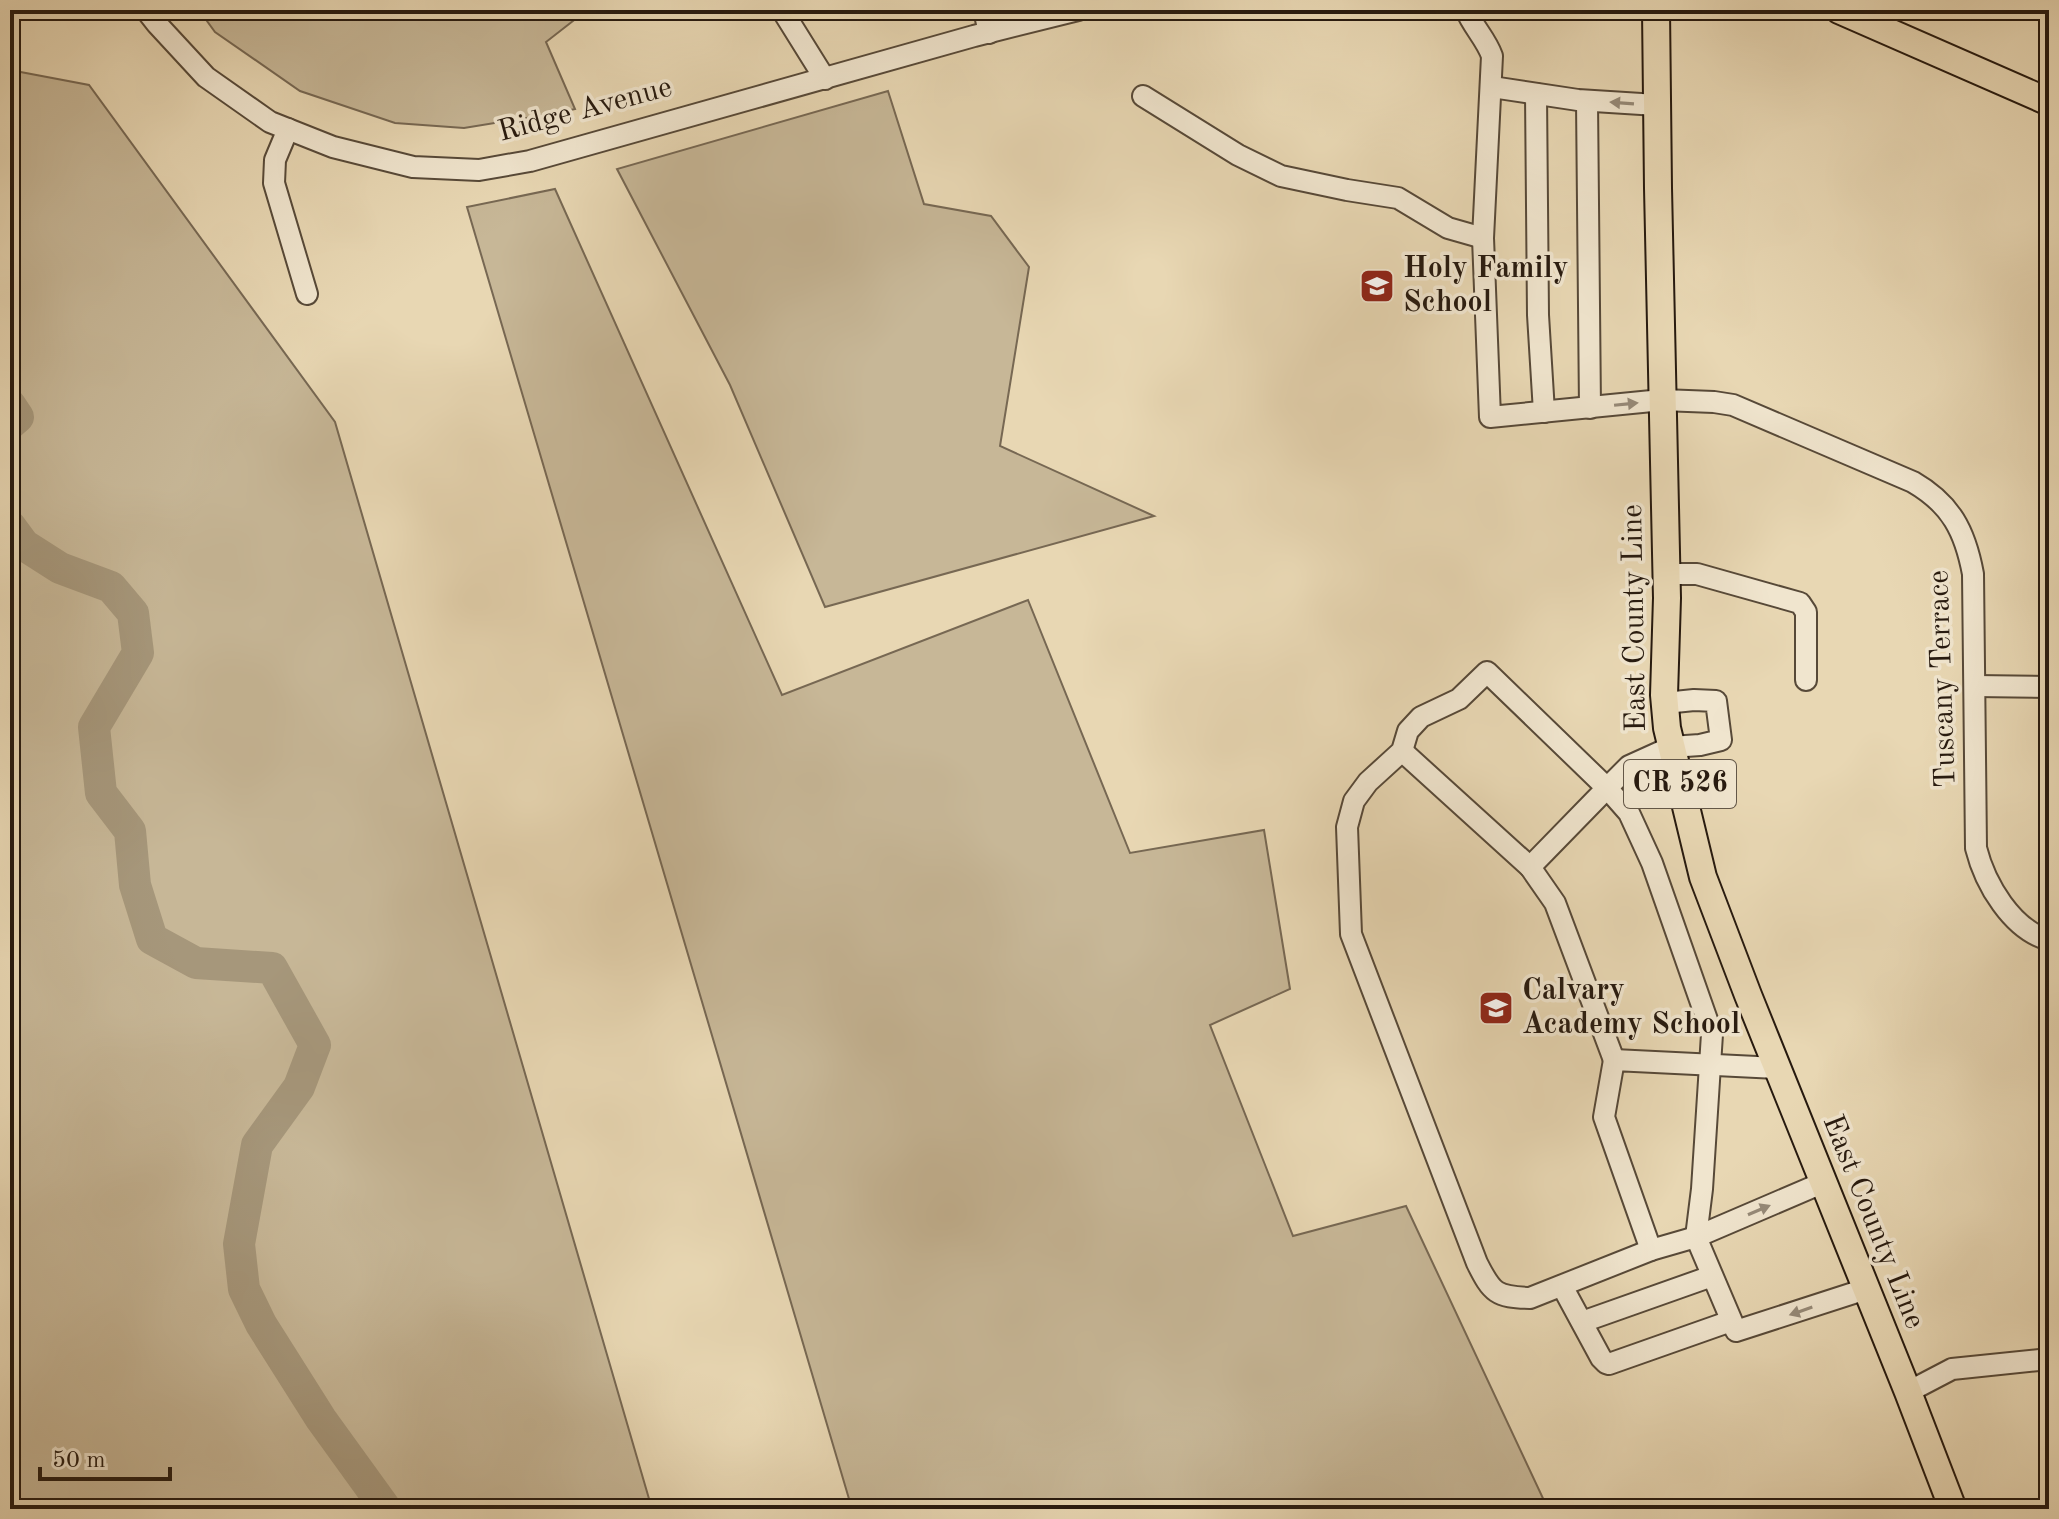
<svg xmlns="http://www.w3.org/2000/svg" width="2059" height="1519" font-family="'Old Standard TT',serif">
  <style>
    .green { fill: #c7b797; stroke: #776853; stroke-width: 2 }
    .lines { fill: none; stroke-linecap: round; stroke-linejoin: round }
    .river { stroke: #a6977b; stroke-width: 32 }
    .minor-casing { stroke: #574938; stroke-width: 24 }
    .major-casing { stroke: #271a0f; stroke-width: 30 }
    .minor { stroke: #f0e5ce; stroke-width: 20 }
    .major { stroke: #e8d7b3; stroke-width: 26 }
    .oneway { fill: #968a78 }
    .labels { text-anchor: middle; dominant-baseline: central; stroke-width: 7; stroke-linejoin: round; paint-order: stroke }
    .shield { fill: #f0e5ce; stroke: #635748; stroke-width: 2 }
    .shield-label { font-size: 28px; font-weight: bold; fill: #271a0f }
    .street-label { font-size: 30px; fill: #271a0f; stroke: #f0e5ce }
    .poi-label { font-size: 30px; font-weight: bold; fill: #271a0f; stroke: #f0e5ce; text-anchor: start }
  </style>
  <rect width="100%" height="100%" fill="#e8d7b3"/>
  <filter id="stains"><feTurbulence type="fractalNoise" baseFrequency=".0025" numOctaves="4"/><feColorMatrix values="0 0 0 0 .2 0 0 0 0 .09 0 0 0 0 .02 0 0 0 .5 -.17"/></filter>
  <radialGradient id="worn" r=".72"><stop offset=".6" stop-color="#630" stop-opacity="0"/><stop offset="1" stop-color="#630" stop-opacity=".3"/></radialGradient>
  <!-- green -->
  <g class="green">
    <polygon points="199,10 587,10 546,42 575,109 557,113 464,128 395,123 300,91 215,32"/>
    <polygon points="10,70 89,85 335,422 652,1509 24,1509 10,1495"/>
    <polygon points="888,91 924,204 991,216 1029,267 1000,446 1154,516 825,607 730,385 617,169"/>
    <polygon points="555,189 782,695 1028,600 1130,853 1264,830 1290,989 1210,1025 1293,1236 1406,1206 1548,1509 852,1509 467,207"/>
  </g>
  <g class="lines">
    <!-- river -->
    <g class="river">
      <polyline points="10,405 18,417 10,424"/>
      <polyline points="10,526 24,545 60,568 111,587 133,613 138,653 94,727 101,793 130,831 135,885 152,939 196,963 272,968 315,1045 299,1087 257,1145 239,1244 244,1289 261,1324 321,1419 386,1509"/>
    </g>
    <!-- minor casing -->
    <g class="minor-casing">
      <g id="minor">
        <polyline points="146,10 157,24 206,77 270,122 333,147 413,167 479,170 530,161 974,36 1078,10"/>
        <polyline points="782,10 825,79"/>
        <polyline points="984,10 989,33"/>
        <path d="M1466 10C1473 27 1486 39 1492 56L1483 238 1490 417 1662 400 1714 402 1733 405 1913 482C1951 504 1965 531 1973 574L1976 848C1985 884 2012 930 2049 940"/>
        <polyline points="1492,87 1578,100 1657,105"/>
        <polyline points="1536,94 1538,315 1544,412"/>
        <polyline points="1143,96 1238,155 1281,176 1347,190 1398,198 1448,228 1483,238"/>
        <polyline points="1587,101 1590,408"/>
        <polyline points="288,129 275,160 274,183 307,294"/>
        <polyline points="1666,574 1697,574 1800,603 1806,612 1806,680"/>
        <polyline points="1975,686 2049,687"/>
        <polyline points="1402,751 1530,867"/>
        <polyline points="1614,1060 1555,903 1530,867 1607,788 1629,813 1652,863 1712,1034 1702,1189 1696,1237 1736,1331 1866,1289"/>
        <polyline points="1777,1068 1614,1060 1604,1117 1651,1250 1696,1237 1822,1183"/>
        <path d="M1651 1250 1530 1298C1496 1297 1492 1293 1477 1263L1351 934 1347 827 1354 801 1368 782 1402 751 1408 731 1421 717 1459 699 1487 672 1607 788 1629 766 1671 747 1700 745 1721 740 1716 701 1694 700 1665 703"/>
        <polyline points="1562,1286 1601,1358 1606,1363 1609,1364 1731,1321"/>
        <polyline points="1582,1322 1712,1276"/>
        <polyline points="1908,1392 1952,1369 2049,1359"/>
      </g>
    </g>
    <!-- major casing -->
    <g class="major-casing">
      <g id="major">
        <polyline points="1656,10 1658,188 1667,598 1664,695 1667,728 1703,877 1748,995 1908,1392 1953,1509"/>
        <polyline points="1839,10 2049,102"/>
      </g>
    </g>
    <!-- minor -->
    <use href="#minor" class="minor"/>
    <!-- major -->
    <use href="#major" class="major"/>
  </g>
  <!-- one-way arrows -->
  <defs><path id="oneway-solid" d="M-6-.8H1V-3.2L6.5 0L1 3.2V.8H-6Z" transform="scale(2)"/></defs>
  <g class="oneway">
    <use href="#oneway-solid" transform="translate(1622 103) rotate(-176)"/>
    <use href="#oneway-solid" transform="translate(1626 404) rotate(-6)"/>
    <use href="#oneway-solid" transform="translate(1759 1210) rotate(-23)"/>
    <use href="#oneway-solid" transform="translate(1801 1311) rotate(161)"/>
  </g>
  <!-- icons -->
  <defs>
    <g id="school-square" transform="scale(1.8)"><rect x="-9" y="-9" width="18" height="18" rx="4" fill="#8f2418" stroke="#f0e5ce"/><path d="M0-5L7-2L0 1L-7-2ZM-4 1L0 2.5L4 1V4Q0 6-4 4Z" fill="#fff"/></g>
  </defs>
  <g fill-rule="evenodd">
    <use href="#school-square" x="1377" y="286"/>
    <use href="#school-square" x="1496" y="1008"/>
  </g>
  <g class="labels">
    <!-- shield labels -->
    <rect class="shield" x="1624" y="760" width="112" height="48" rx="6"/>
    <g class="shield-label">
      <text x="1680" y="784">CR 526</text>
    </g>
    <!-- street labels -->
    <g class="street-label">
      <text transform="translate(585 110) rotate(-15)">Ridge Avenue</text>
      <text transform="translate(1635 618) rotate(-91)">East County Line</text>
      <text transform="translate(1943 679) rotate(-92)">Tuscany Terrace</text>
      <text transform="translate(1873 1222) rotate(68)">East County Line</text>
    </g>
    <!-- poi labels -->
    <g class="poi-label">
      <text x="1403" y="269">Holy Family<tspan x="1403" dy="34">School</tspan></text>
      <text x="1522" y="991">Calvary<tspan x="1522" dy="34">Academy School</tspan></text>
    </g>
  </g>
  <!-- margin -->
  <rect width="2059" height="1519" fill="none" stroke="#e8d7b3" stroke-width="40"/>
  <rect x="12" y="12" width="2035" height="1495" fill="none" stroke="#271a0f" stroke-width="4"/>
  <rect x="20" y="20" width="2019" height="1479" fill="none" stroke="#271a0f" stroke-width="2"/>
  <!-- scale -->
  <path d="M40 1467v12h130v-12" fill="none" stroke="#271a0f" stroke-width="4"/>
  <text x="52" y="1467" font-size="24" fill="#271a0f" stroke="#f0e5ce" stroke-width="6" paint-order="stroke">50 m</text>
  <rect width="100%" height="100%" filter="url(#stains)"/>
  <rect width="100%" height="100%" fill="url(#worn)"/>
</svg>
